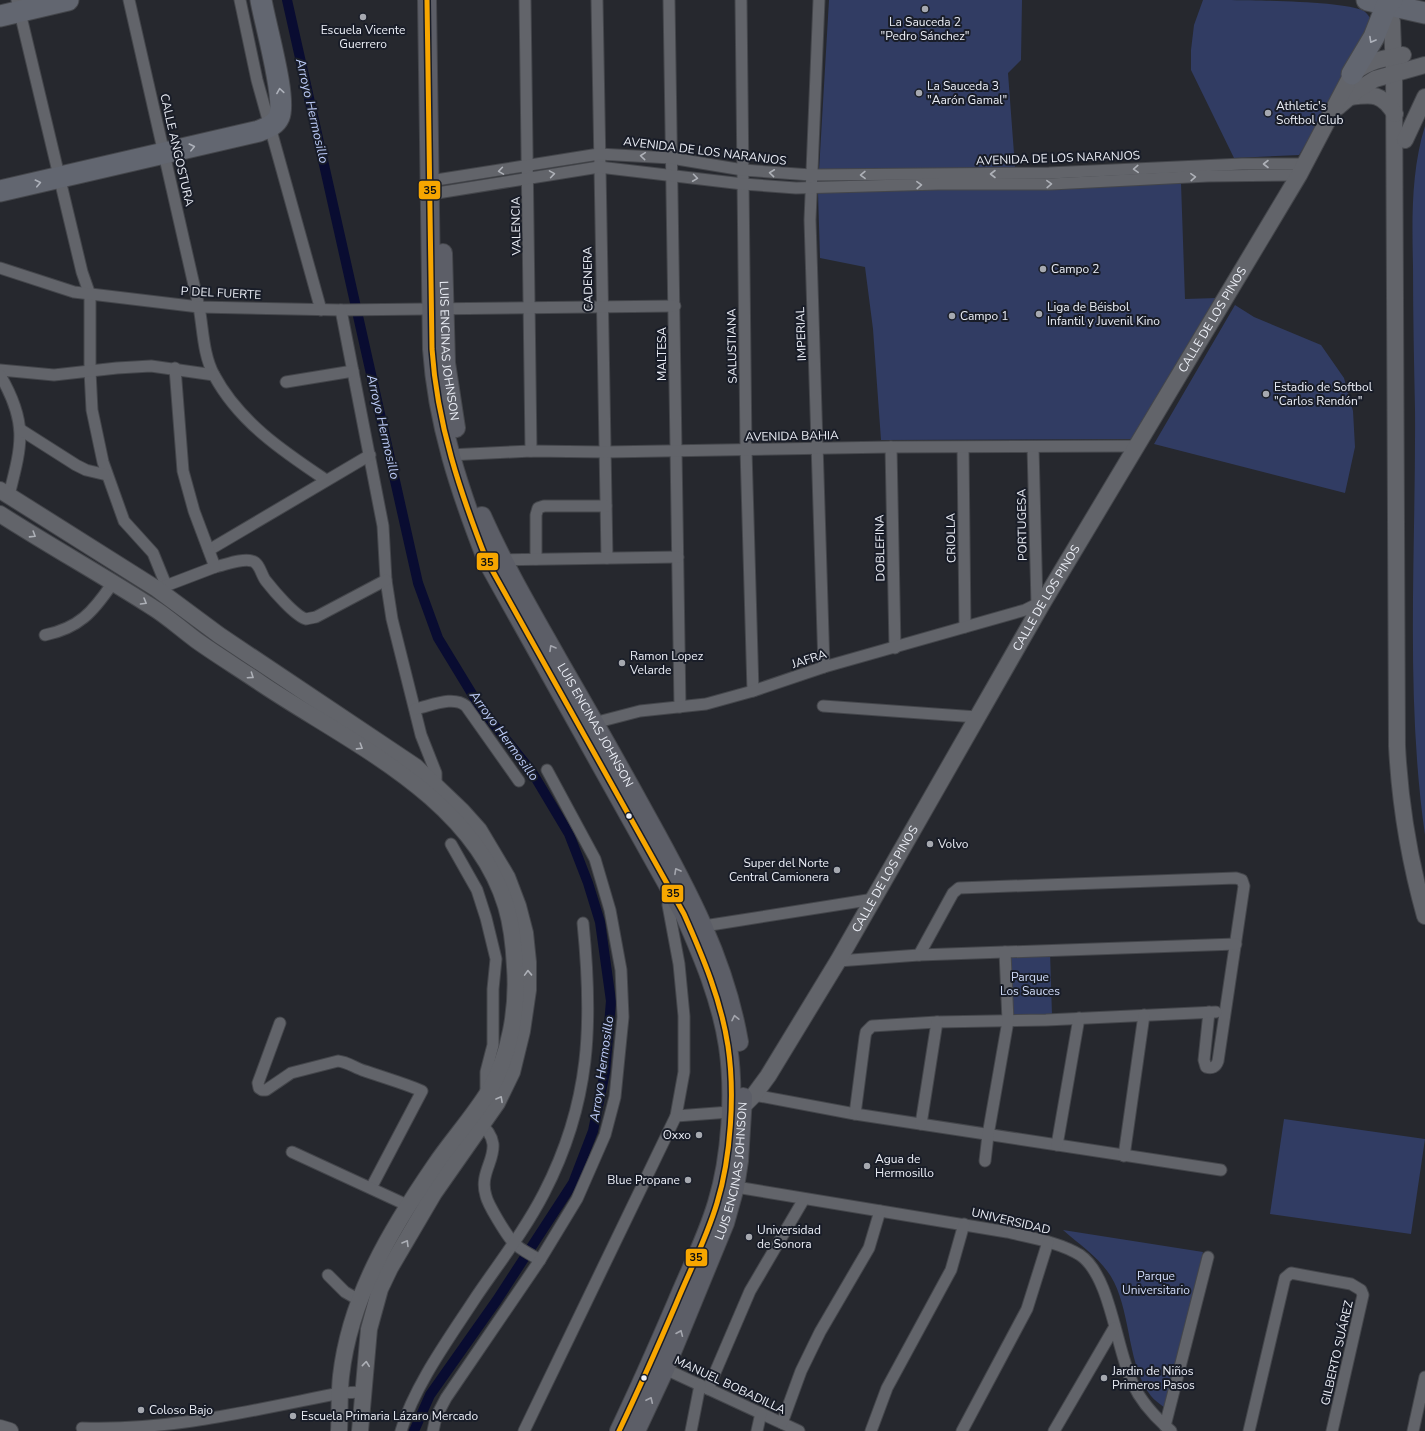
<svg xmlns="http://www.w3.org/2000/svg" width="1425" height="1431" font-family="'Nunito Sans',sans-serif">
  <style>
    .green { fill: #313c63 }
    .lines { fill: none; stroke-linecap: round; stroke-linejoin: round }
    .canal { stroke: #090c31; stroke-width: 10 }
    .street-casing { stroke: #44464b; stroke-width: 13 }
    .secondary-casing { stroke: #44464b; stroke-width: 18 }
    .primary-casing { stroke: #44464b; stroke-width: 20 }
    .highway-casing { stroke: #44464b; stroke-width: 23 }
    .street { stroke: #62646a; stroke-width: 11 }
    .secondary { stroke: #62646a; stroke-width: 16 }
    .primary { stroke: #5c5e67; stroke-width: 18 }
    .highway { stroke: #626670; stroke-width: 21 }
    .bus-1-casing { stroke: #191d28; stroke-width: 8 }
    .bus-1 { stroke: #f7a600; stroke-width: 5 }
    .oneway { stroke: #adb1ba }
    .oneway2 { stroke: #adb0b7 }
    .oneway3 { stroke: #a4a6ae }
    .poi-dot { fill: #a6a9b0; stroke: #191d28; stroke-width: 1.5 }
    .bus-dot { fill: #ebeef6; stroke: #191d28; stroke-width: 1.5 }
    .labels { text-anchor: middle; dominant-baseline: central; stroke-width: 4; stroke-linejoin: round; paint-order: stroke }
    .poi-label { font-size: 12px; fill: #ebeef6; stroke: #191d28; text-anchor: start }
    .street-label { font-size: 12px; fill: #ebeef6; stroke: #191d28 }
    .park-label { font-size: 12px; fill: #d0dbf9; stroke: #191d28 }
    .water-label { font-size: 13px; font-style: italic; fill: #bccbf8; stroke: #191d28 }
    .line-badge { stroke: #191d28; stroke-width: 1.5 }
    .pale-badge-label { font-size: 11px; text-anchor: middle; font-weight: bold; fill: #111 }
  </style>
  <rect width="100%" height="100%" fill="#26282e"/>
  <!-- green -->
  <g class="green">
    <polygon points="829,0 1022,0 1021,60 1008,73 1015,167 819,171"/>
    <path d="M1203 0C1234 0 1343 0 1364 11 1373 18 1372 26 1372 36L1299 155 1234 158 1191 70V50L1194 25Z"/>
    <path d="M1425 126V835C1405 696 1416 550 1415 410 1414 363 1413 315 1413 267 1412 220 1411 171 1425 126Z"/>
    <polygon points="1181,183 1185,299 1217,298 1132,439 881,440 873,329 865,267 820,258 818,193"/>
    <polygon points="1235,305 1254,317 1321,345 1344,378 1353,411 1355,447 1345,493 1154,444"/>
    <polygon points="1050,952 1052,1015 1011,1016 1009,954"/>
    <polygon points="1284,1119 1425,1139 1411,1234 1270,1214"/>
    <path d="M1063 1230 1203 1252 1165 1408C1160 1404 1154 1400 1151 1396 1128 1367 1131 1316 1114 1282 1103 1260 1081 1246 1063 1230Z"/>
  </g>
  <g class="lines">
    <!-- canal -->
    <polyline class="canal" points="287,0 418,583 438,638 480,707 532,772 569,834 588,883 600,922 611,1001 605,1072 593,1131 573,1183 497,1300 430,1395 414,1431"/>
    <!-- street casing -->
    <g class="street-casing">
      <g id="street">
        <polyline points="17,0 82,272 90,295 90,371 92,410 103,462 124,521 153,553 166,585"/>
        <path d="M129 0 199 307C203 328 203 355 214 375 239 422 284 452 326 480"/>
        <polyline points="240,0 257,80 321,310"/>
        <polyline points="525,0 531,451"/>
        <polyline points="597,0 607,558"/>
        <polyline points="669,0 680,707"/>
        <polyline points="741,0 746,450 753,691"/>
        <polyline points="819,0 810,220 824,667"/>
        <polyline points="430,181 599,154 671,158 743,170 811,175 1049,173 1242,164 1305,164"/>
        <polyline points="431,194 599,167 743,184 796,188 939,184 1051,184 1208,176 1299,175"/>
        <polyline points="0,268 74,292 199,307 341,310 675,306"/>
        <polyline points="341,310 383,526 386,580 392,619 421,735 436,773 436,785"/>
        <polyline points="0,370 54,375 117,368 151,366 214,375"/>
        <path d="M0 375C28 423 22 444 9 495"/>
        <polyline points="286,382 353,371"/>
        <polyline points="21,430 76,465 86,470 107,475"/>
        <polyline points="891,447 895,648"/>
        <polyline points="1033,447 1037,604"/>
        <polyline points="963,448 965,627"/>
        <polyline points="449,455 531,451 605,452 891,447 1136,446"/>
        <polyline points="209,550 370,455"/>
        <polyline points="536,559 536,515 538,508 544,506 606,506"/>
        <polyline points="498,560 678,557"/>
        <path d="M215 567C225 565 242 558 252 561 260 563 261 575 266 581 273 590 295 616 306 619L316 617 386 580"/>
        <polyline points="160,588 215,567 194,511 183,471 175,368"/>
        <path d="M45 635C79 628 93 612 112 584"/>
        <polyline points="823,706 977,717"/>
        <path d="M415 709C431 706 453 695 466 706L519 781"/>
        <polyline points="590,724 640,711 706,704 753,691 824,667 1025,610 1037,604 1042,604"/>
        <polyline points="451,844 477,890 486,918 496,959 493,989 493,1045 486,1072 486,1094"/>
        <polyline points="704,926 874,899"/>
        <path d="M919 955 953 893 959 888 1236 878 1242 880 1244 886 1218 1061C1216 1067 1212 1069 1206 1067L1204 1060 1209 1012"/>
        <polyline points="838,961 919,955 1236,944"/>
        <path d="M280 1023 258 1083 259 1088 262 1090H266L291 1073 338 1061C348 1062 355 1068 365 1071 385 1078 403 1083 422 1091L371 1188"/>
        <polyline points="754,1095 855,1114 1221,1170"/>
        <polyline points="855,1114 865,1037 866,1032 872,1026 937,1022 1046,1020 1216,1012"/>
        <polyline points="676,1116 730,1112"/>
        <path d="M477 1120C513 1150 476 1165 486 1196 488 1205 506 1234 512 1241 518 1249 532 1255 540 1260"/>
        <polyline points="921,1124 937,1022"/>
        <polyline points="1057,1145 1079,1018"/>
        <polyline points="292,1152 409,1206"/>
        <polyline points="1124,1156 1144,1015"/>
        <polyline points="985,1161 988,1135 1008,1021 1005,952"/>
        <path d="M730 1186 1007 1232C1031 1238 1059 1242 1080 1255 1111 1276 1116 1350 1133 1384 1141 1402 1156 1418 1171 1431"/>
        <polyline points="328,1275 345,1292 359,1300"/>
        <polyline points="661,1367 799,1431"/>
        <polyline points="708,1389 750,1291 804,1199"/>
        <polyline points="782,1423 801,1371 820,1332 869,1248 880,1211"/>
        <polyline points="1165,1426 1208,1257"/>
        <path d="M82 1428C170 1431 254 1410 340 1393L363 1392"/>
        <path d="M401 1431C414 1386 450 1337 476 1297 499 1263 525 1230 544 1193 591 1102 593 1023 583 923"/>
        <polyline points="433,1431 436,1417 446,1398 540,1260 577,1199 605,1135 615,1097 623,1017 621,970 610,910 595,859 547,770"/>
        <polyline points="524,1431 676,1116 684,1072 684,1016 679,964 668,905 672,893"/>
        <polyline points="691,1431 700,1385"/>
        <polyline points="757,1431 761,1413"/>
        <polyline points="871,1431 887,1388 951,1270 964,1224"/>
        <polyline points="962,1431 1027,1309 1048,1242"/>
        <polyline points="1054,1431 1114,1328"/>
        <polyline points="1249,1431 1285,1278 1291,1273 1351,1284 1361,1290 1363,1295 1332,1431"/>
        <polyline points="1413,1431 1425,1377"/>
      </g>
    </g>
    <!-- secondary casing -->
    <g class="secondary-casing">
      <g id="secondary">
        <path d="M1387 4 1392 22 1394 73 1397 746C1400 805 1409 859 1425 916"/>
        <path d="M1350 97C1373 94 1382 93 1395 114"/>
        <polyline points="1338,107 1359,89 1375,79 1425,65"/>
        <polyline points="1405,140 1425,97"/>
        <polyline points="0,490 157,589 219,635 416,767 462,811 479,830 507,877 518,906 525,933 528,962 528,990 522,1031 512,1072 497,1103 434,1193 390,1268 380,1289 369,1329 360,1431"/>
        <path d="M0 514C50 546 102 575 152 607 167 616 181 629 196 640 217 655 240 669 262 684 350 743 473 797 506 906 512 926 514 946 515 967 518 1008 510 1055 489 1091 473 1117 452 1140 435 1165 391 1229 350 1297 341 1376 339 1394 340 1413 339 1431"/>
        <path id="s1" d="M736 1111 741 1108 754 1095 768 1076 838 961 1042 604 1299 175 1352 74C1368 61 1384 58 1403 55"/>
        <polyline points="0,1428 10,1431"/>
      </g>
    </g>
    <!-- primary casing -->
    <g class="primary-casing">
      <g id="primary">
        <path d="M427 0 432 349C437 424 460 492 487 561L684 914C703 957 721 1000 728 1046 735 1093 731 1157 717 1203 707 1237 690 1270 676 1304 658 1346 639 1389 619 1431"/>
        <path id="s2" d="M443 253 446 363 456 428"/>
        <path id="s3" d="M482 516C505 568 533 615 561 665 590 715 619 766 647 817 687 889 725 960 739 1042"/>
        <path id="s4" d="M636 1431 665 1369 725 1223 735 1187 739 1161 743 1097"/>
      </g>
    </g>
    <!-- highway casing -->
    <g class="highway-casing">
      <g id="highway">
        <polyline points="1367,0 1425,13"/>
        <polyline points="0,16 68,0"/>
        <polyline points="1352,74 1374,37 1387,4 1392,0"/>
        <path d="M0 191 259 131C266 128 275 126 279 117 287 99 265 24 261 0"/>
      </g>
    </g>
    <!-- street -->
    <use href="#street" class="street"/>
    <!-- secondary -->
    <use href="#secondary" class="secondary"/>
    <!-- primary -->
    <use href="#primary" class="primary"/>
    <!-- highway -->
    <use href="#highway" class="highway"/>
    <!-- bus-1 casing -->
    <g class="bus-1-casing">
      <path id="bus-1" d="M427 0 432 349C437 424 460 492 487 561L684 914C703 957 721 1000 728 1046 735 1093 731 1157 717 1203 707 1237 690 1270 676 1304 658 1346 639 1389 619 1431"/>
    </g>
    <!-- bus-1 -->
    <use href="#bus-1" class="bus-1"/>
  </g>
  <!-- one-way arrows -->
  <defs><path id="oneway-chevron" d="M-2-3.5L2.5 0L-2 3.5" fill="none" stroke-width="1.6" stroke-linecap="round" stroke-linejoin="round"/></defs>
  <g class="oneway">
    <use href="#oneway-chevron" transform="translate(1372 40) rotate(119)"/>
    <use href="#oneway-chevron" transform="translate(280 91) rotate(-99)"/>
    <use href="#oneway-chevron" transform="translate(192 147) rotate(-14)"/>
    <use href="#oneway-chevron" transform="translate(38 183) rotate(-13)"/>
  </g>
  <g class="oneway2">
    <use href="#oneway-chevron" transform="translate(643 156) rotate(-175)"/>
    <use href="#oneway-chevron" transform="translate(1266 164) rotate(-180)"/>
    <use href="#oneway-chevron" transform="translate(1136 169) rotate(177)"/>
    <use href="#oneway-chevron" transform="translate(501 171) rotate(171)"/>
    <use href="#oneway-chevron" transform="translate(772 173) rotate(-174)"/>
    <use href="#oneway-chevron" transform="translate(552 174) rotate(-9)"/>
    <use href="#oneway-chevron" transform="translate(993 174) rotate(-180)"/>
    <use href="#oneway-chevron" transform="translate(863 175) rotate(179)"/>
    <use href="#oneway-chevron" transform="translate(1193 177) rotate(-3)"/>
    <use href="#oneway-chevron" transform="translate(695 178) rotate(8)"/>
    <use href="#oneway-chevron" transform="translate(1049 184) rotate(-2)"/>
    <use href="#oneway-chevron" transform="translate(919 185) rotate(-2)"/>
    <use href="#oneway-chevron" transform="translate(33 535) rotate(32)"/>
    <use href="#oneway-chevron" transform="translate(144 602) rotate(30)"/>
    <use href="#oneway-chevron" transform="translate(251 676) rotate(34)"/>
    <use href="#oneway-chevron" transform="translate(360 747) rotate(32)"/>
    <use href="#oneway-chevron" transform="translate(528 973) rotate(-92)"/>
    <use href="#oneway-chevron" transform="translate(500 1099) rotate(-61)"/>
    <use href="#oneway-chevron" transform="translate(406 1243) rotate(-59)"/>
    <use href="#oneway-chevron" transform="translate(366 1364) rotate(-84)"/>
  </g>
  <g class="oneway3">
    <use href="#oneway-chevron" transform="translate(552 648) rotate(-120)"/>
    <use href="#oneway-chevron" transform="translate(677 871) rotate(-119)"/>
    <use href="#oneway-chevron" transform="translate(735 1018) rotate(-102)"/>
    <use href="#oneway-chevron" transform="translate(680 1333) rotate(-67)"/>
    <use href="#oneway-chevron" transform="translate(650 1400) rotate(-65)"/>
  </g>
  <!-- markers -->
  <g class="poi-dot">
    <circle cx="925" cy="9" r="4"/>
    <circle cx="363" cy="17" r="4"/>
    <circle cx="919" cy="93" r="4"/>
    <circle cx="1268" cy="113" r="4"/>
    <circle cx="1043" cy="269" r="4"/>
    <circle cx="1039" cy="314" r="4"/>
    <circle cx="952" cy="316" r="4"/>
    <circle cx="1266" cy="394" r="4"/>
    <circle cx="622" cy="663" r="4"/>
    <circle cx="930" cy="844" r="4"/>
    <circle cx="837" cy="870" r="4"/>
    <circle cx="699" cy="1135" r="4"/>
    <circle cx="867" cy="1166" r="4"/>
    <circle cx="688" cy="1180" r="4"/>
    <circle cx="749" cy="1237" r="4"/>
    <circle cx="1104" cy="1378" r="4"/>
    <circle cx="141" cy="1410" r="4"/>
    <circle cx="293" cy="1416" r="4"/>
  </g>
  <g class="bus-dot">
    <circle cx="629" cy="816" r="3.5"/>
    <circle cx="644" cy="1378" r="3.5"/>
  </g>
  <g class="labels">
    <!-- poi labels -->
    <g class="poi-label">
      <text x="925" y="22" text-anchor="middle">La Sauceda 2<tspan x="925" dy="14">"Pedro Sánchez"</tspan></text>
      <text x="363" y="30" text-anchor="middle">Escuela Vicente<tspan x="363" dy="14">Guerrero</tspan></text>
      <text x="927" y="86">La Sauceda 3<tspan x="927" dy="14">"Aarón Gamal"</tspan></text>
      <text x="1276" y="106">Athletic's<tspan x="1276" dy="14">Softbol Club</tspan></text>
      <text x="1051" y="269">Campo 2</text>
      <text x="1047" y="307">Liga de Béisbol<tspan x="1047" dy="14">Infantil y Juvenil Kino</tspan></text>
      <text x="960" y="316">Campo 1</text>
      <text x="1274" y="387">Estadio de Softbol<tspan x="1274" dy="14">"Carlos Rendón"</tspan></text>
      <text x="630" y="656">Ramon Lopez<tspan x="630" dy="14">Velarde</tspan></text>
      <text x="938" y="844">Volvo</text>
      <text x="829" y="863" text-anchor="end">Super del Norte<tspan x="829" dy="14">Central Camionera</tspan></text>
      <text x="691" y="1135" text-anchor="end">Oxxo</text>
      <text x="875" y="1159">Agua de<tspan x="875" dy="14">Hermosillo</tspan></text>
      <text x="680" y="1180" text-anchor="end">Blue Propane</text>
      <text x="757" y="1230">Universidad<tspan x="757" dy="14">de Sonora</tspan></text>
      <text x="1112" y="1371">Jardin de Niños<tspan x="1112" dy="14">Primeros Pasos</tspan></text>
      <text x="149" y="1410">Coloso Bajo</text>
      <text x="301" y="1416">Escuela Primaria Lázaro Mercado</text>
    </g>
    <!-- street labels -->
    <g class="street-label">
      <text transform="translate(177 150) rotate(77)">CALLE ANGOSTURA</text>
      <text transform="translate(705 151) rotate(7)">AVENIDA DE LOS NARANJOS</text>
      <text transform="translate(1058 158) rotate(-2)">AVENIDA DE LOS NARANJOS</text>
      <text transform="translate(516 226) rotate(-91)">VALENCIA</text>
      <text transform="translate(588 279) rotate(-91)">CADENERA</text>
      <text transform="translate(221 293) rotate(3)">P DEL FUERTE</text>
      <text stroke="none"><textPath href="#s1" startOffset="925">CALLE DE LOS PINOS</textPath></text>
      <text transform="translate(801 334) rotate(-92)">IMPERIAL</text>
      <text transform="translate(732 346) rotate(-91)">SALUSTIANA</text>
      <text stroke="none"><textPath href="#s2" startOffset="98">LUIS ENCINAS JOHNSON</textPath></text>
      <text transform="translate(662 354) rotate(-90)">MALTESA</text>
      <text transform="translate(792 436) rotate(-1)">AVENIDA BAHIA</text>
      <text transform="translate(1022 525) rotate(-91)">PORTUGESA</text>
      <text transform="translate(951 538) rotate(-91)">CRIOLLA</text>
      <text transform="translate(880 548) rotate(-91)">DOBLEFINA</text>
      <text stroke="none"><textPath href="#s1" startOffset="601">CALLE DE LOS PINOS</textPath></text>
      <text transform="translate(809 659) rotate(-18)">JAFRA</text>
      <text stroke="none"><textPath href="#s3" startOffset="238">LUIS ENCINAS JOHNSON</textPath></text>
      <text stroke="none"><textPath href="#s1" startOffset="277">CALLE DE LOS PINOS</textPath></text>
      <text stroke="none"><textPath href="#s4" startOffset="279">LUIS ENCINAS JOHNSON</textPath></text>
      <text transform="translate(1011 1221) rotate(13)">UNIVERSIDAD</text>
      <text transform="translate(1337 1353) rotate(-77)">GILBERTO SUÁREZ</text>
      <text transform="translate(730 1385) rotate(25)">MANUEL BOBADILLA</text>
    </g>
    <!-- park labels -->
    <g class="park-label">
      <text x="1030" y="977">Parque<tspan x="1030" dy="14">Los Sauces</tspan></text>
      <text x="1156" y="1276">Parque<tspan x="1156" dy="14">Universitario</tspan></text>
    </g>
    <!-- water labels -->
    <g class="water-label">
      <text transform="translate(312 111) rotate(77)">Arroyo Hermosillo</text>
      <text transform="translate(383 427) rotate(77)">Arroyo Hermosillo</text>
      <text transform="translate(504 736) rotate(54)">Arroyo Hermosillo</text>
      <text transform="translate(602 1069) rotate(-82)">Arroyo Hermosillo</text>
    </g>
  </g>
  <g class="line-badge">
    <rect x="418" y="180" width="23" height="20" rx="4" fill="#f7a600"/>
    <rect x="476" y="552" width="23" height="19" rx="4" fill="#f7a600"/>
    <rect x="661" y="884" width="23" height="19" rx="4" fill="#f7a600"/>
    <rect x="685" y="1248" width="23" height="19" rx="4" fill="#f7a600"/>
  </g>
  <g class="pale-badge-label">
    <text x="430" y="194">35</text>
    <text x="487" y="566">35</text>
    <text x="673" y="897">35</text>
    <text x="696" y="1261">35</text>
  </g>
</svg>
